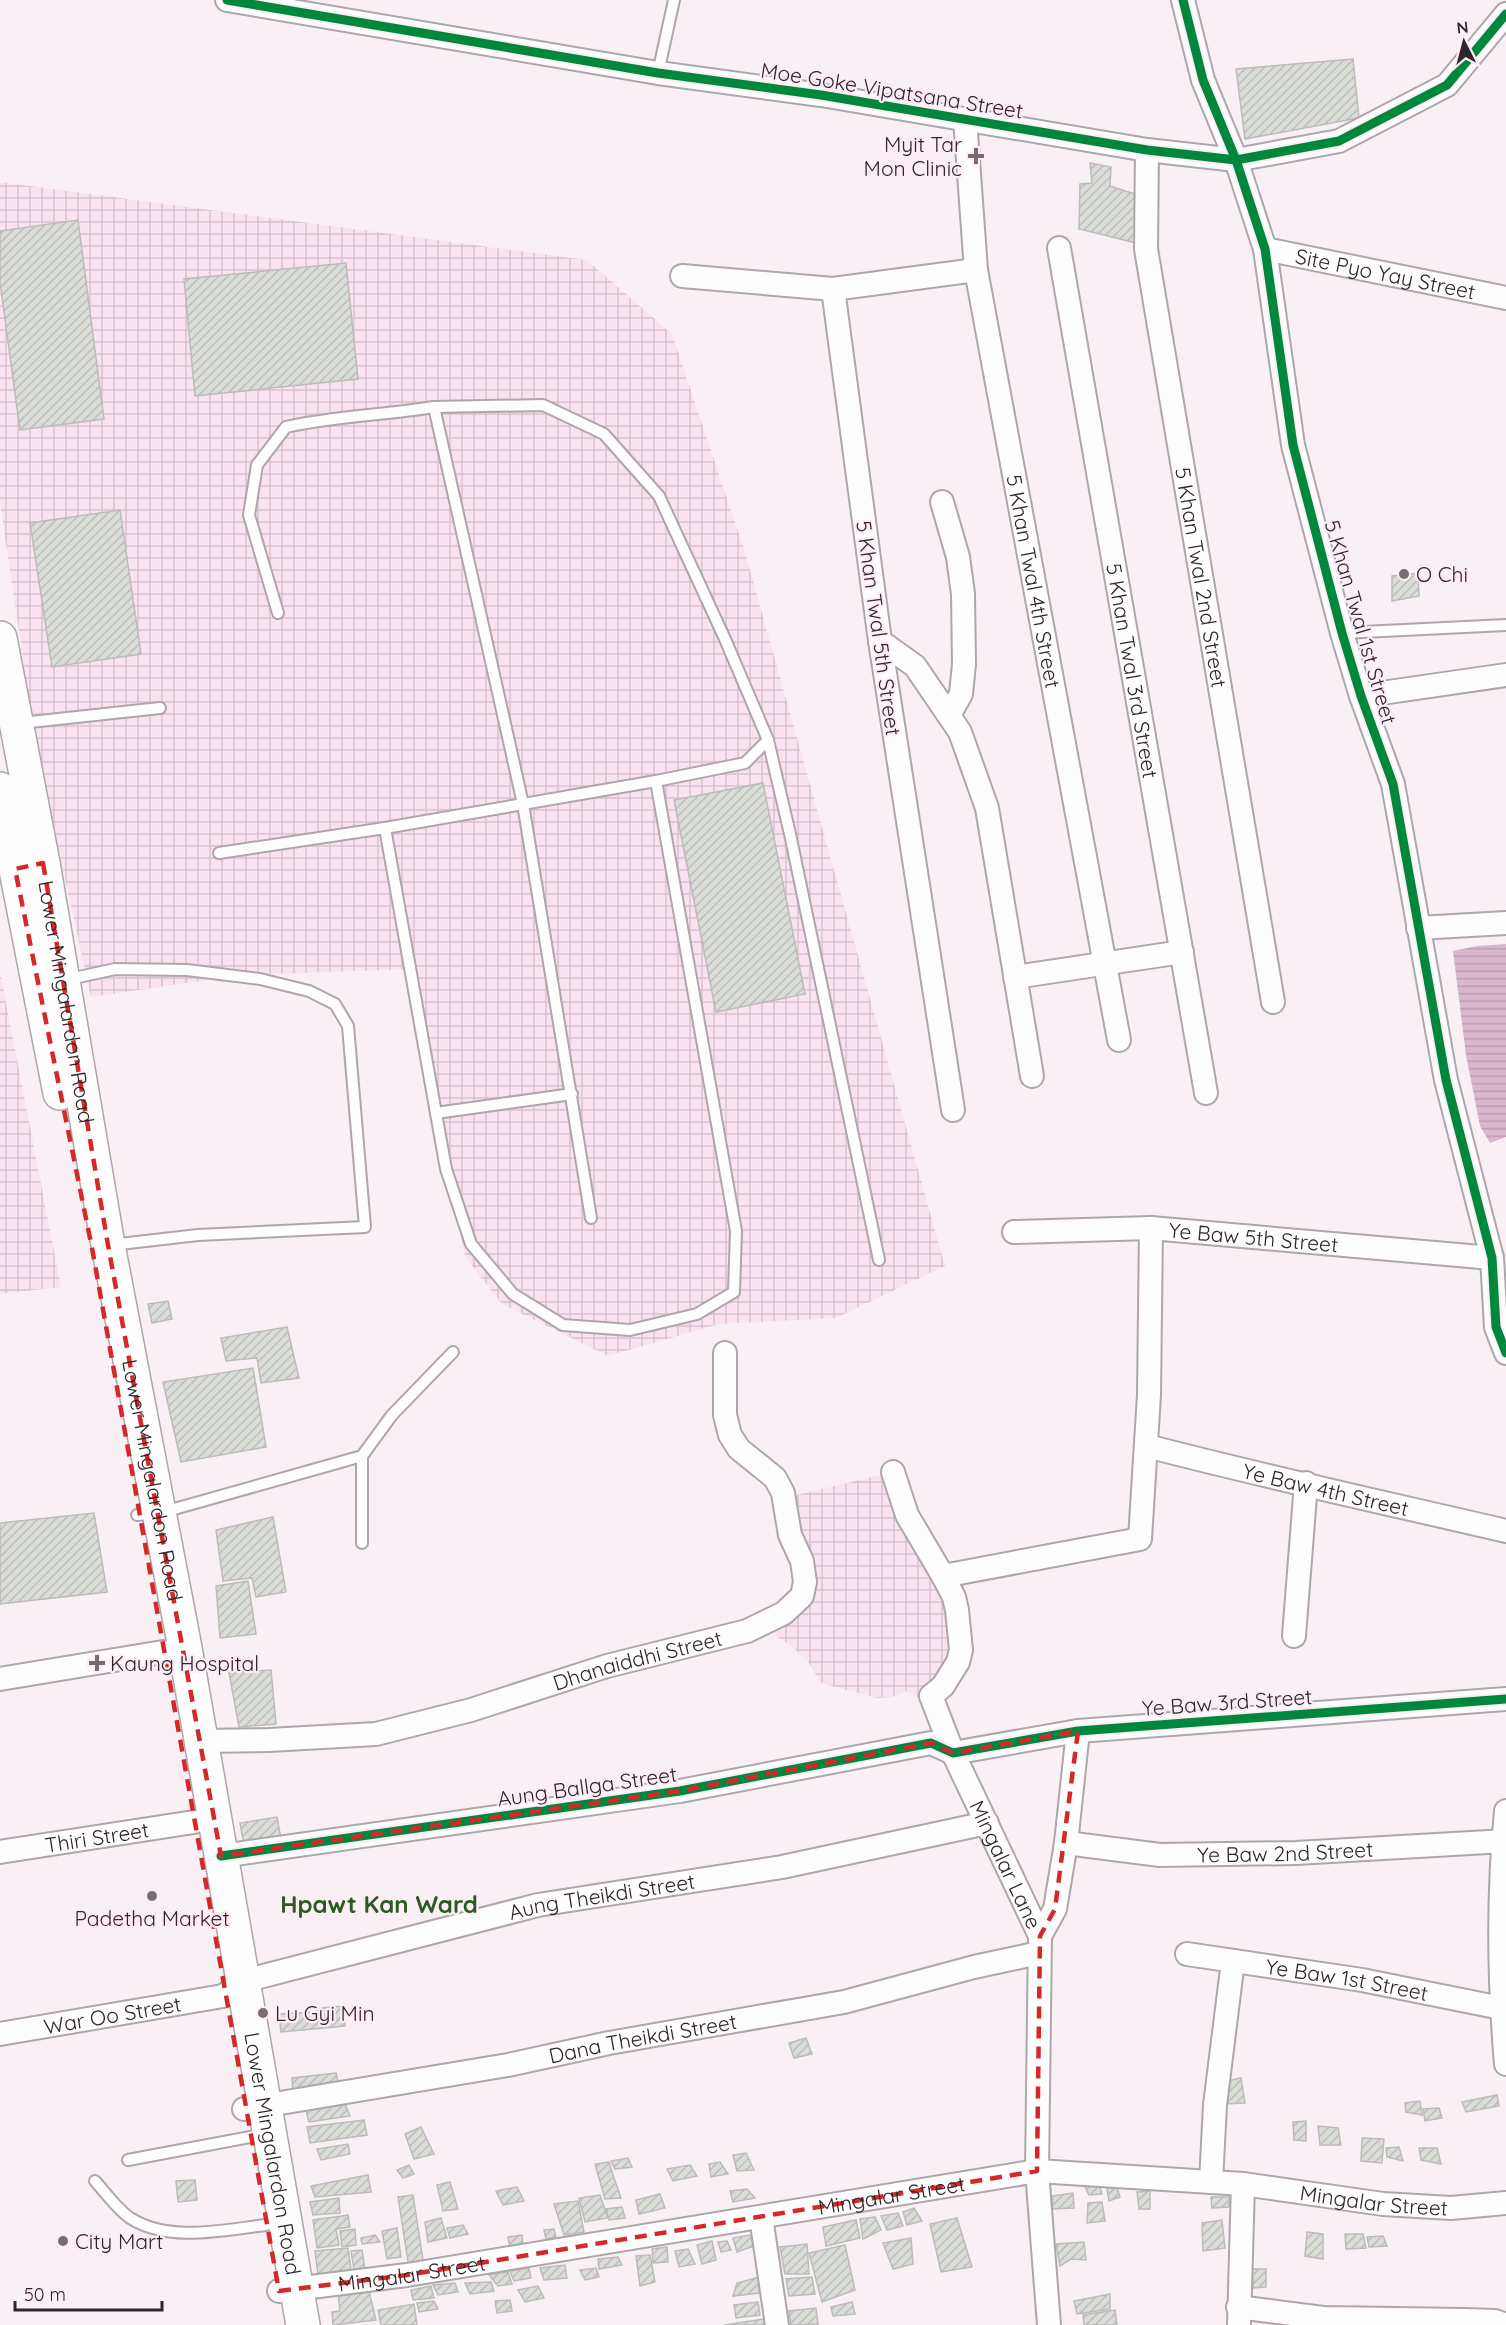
<svg xmlns="http://www.w3.org/2000/svg" width="1506" height="2325" font-family="Quicksand,sans-serif">
  <style>
    .industrial { fill: url(#industrial-grid) }
    .water { fill: url(#water-rules) }
    .building { fill: url(#building-hatch); stroke: #bcbbba; stroke-width: 1.5 }
    .lines { fill: none; stroke-linecap: round; stroke-linejoin: round }
    .service-casing { stroke: #afa6ab; stroke-width: 14 }
    .minor-casing { stroke: #afa6ab; stroke-width: 26 }
    .primary-casing { stroke: #afa6ab; stroke-width: 36 }
    .service { stroke: #fefdfe; stroke-width: 10 }
    .minor { stroke: #fefdfe; stroke-width: 22 }
    .primary { stroke: #fefdfe; stroke-width: 33 }
    .cycleway-casing { stroke: #fdecf6; stroke-width: 13 }
    .cycleway { stroke: #00873e; stroke-width: 9 }
    .marked { fill: none; stroke: #d62828; stroke-width: 4.5; stroke-dasharray: 12 8; stroke-linejoin: round }
    .poi-dot { fill: #766c72; stroke: #fdecf6; stroke-width: 2 }
    .labels { text-anchor: middle; dominant-baseline: central; stroke-width: 4.5; stroke-linejoin: round; paint-order: stroke }
    .street-label { font-size: 21px; fill: #2f252b; stroke: #fdecf6 }
    .poi-label { font-size: 21px; fill: #2f252b; stroke: #fdecf6; text-anchor: start }
    .quarter-label { font-size: 24px; font-weight: bold; fill: #2b5b24; stroke: #fdecf6 }
  </style>
  <defs>
    <pattern id="industrial-grid" width="8" height="8" patternUnits="userSpaceOnUse" patternTransform="scale(1.5)"><rect width="8" height="8" fill="#fae3f1"/><path d="M0 4h8M4 0v8" fill="none" stroke="#d7c3cf"/></pattern>
    <pattern id="water-rules" width="6" height="5" patternUnits="userSpaceOnUse" patternTransform="scale(1.5)"><rect width="6" height="5" fill="#dab7cc"/><path d="M0 2.5h6" fill="none" stroke="#bb9daf"/></pattern>
    <pattern id="building-hatch" width="6" height="6" patternUnits="userSpaceOnUse" patternTransform="scale(1.5)"><rect width="6" height="6" fill="#dadcd7"/><path d="M-1 1l2-2M0 6l6-6M5 7l2-2" fill="none" stroke="#bbbdb9"/></pattern>
  </defs>
  <rect width="100%" height="100%" fill="#f9f0f5"/>
  <!-- industrial -->
  <g class="industrial">
    <polygon points="0,182 587,260 672,334 744,549 945,1266 836,1318 719,1324 608,1356 502,1304 465,1257 412,969 241,975 91,997 37,752 0,504"/>
    <polygon points="0,972 61,1287 0,1294"/>
    <polygon points="893,1472 961,1642 931,1696 920,1699 906,1691 892,1697 877,1698 821,1683 807,1660 790,1645 776,1636 767,1613 808,1588 788,1497"/>
  </g>
  <!-- water -->
  <polygon class="water" points="1506,944 1506,1137 1490,1143 1480,1126 1466,1055 1453,951 1477,946"/>
  <!-- building -->
  <g class="building">
    <polygon points="1353,59 1359,118 1245,139 1236,69"/>
    <polygon points="1090,163 1111,167 1110,186 1138,195 1136,243 1079,229 1080,184 1092,183"/>
    <polygon points="78,220 104,419 20,430 0,282 0,231"/>
    <polygon points="346,263 358,379 195,396 184,279"/>
    <polygon points="120,510 141,654 52,667 30,523"/>
    <polygon points="1418,573 1419,596 1392,601 1392,576"/>
    <polygon points="763,783 805,994 716,1012 674,800"/>
    <polygon points="168,1301 172,1319 152,1323 148,1304"/>
    <polygon points="287,1327 299,1378 261,1383 257,1358 226,1361 221,1338"/>
    <polygon points="253,1368 266,1447 181,1462 163,1382"/>
    <polygon points="94,1513 107,1592 0,1604 0,1523"/>
    <polygon points="273,1517 286,1592 256,1597 252,1578 223,1581 216,1530"/>
    <polygon points="248,1581 256,1634 220,1638 216,1586"/>
    <polygon points="271,1670 276,1724 239,1727 229,1673"/>
    <polygon points="277,1817 282,1845 245,1850 240,1823"/>
    <polygon points="343,2006 345,2026 281,2032 279,2014 314,2012 322,2008"/>
    <polygon points="806,2038 812,2054 794,2058 789,2043"/>
    <polygon points="336,2073 339,2086 293,2093 292,2078"/>
    <polygon points="1241,2078 1245,2103 1224,2104 1221,2082"/>
    <polygon points="1497,2095 1499,2106 1466,2112 1462,2102"/>
    <polygon points="1420,2101 1422,2115 1406,2112 1405,2103"/>
    <polygon points="345,2104 350,2116 309,2122 306,2110"/>
    <polygon points="1439,2108 1442,2118 1425,2121 1423,2109"/>
    <polygon points="364,2120 367,2135 310,2143 307,2127"/>
    <polygon points="1306,2121 1306,2141 1294,2140 1293,2122"/>
    <polygon points="1318,2126 1338,2128 1341,2145 1320,2145"/>
    <polygon points="421,2127 434,2154 414,2159 405,2134"/>
    <polygon points="1362,2138 1384,2139 1382,2163 1361,2161"/>
    <polygon points="348,2144 350,2154 321,2160 317,2149"/>
    <polygon points="1399,2147 1403,2161 1387,2157 1386,2148"/>
    <polygon points="1419,2148 1437,2148 1441,2164 1421,2160"/>
    <polygon points="746,2153 754,2170 737,2171 733,2155"/>
    <polygon points="628,2158 632,2167 615,2169 611,2161"/>
    <polygon points="609,2162 614,2178 621,2198 605,2199 595,2164"/>
    <polygon points="720,2162 728,2174 711,2177 709,2164"/>
    <polygon points="409,2165 414,2174 403,2178 397,2170"/>
    <polygon points="690,2165 697,2176 673,2181 667,2169"/>
    <polygon points="368,2175 371,2192 315,2197 311,2186"/>
    <polygon points="195,2180 197,2200 178,2202 176,2181"/>
    <polygon points="450,2182 458,2209 443,2211 437,2185"/>
    <polygon points="1084,2185 1099,2185 1102,2194 1089,2195"/>
    <polygon points="517,2187 524,2201 503,2205 496,2191"/>
    <polygon points="1117,2187 1120,2197 1109,2201 1107,2188"/>
    <polygon points="747,2189 755,2198 733,2202 730,2191"/>
    <polygon points="1150,2191 1150,2209 1139,2209 1137,2192"/>
    <polygon points="1073,2193 1074,2208 1052,2209 1053,2196"/>
    <polygon points="660,2194 665,2208 639,2214 636,2200"/>
    <polygon points="413,2195 424,2266 409,2268 398,2197"/>
    <polygon points="600,2195 608,2218 585,2222 579,2198"/>
    <polygon points="1211,2197 1229,2197 1229,2207 1212,2208"/>
    <polygon points="339,2198 340,2213 313,2215 310,2202"/>
    <polygon points="578,2201 584,2232 564,2235 554,2204"/>
    <polygon points="1102,2202 1105,2221 1087,2223 1088,2203"/>
    <polygon points="622,2207 625,2218 609,2220 606,2209"/>
    <polygon points="914,2208 922,2221 907,2225 903,2212"/>
    <polygon points="898,2213 903,2226 887,2230 881,2216"/>
    <polygon points="348,2215 350,2227 336,2229 339,2245 317,2248 313,2220"/>
    <polygon points="875,2217 881,2230 863,2239 860,2219"/>
    <polygon points="441,2218 447,2238 428,2242 425,2222"/>
    <polygon points="957,2218 972,2267 941,2272 930,2224"/>
    <polygon points="856,2220 860,2238 826,2246 823,2227"/>
    <polygon points="1222,2220 1225,2248 1203,2251 1202,2223"/>
    <polygon points="463,2225 468,2234 450,2238 447,2228"/>
    <polygon points="397,2228 401,2257 387,2259 382,2231"/>
    <polygon points="355,2229 356,2245 342,2247 340,2231"/>
    <polygon points="554,2229 556,2237 546,2239 544,2230"/>
    <polygon points="1307,2232 1323,2234 1323,2259 1305,2256"/>
    <polygon points="1345,2234 1363,2234 1366,2248 1346,2249"/>
    <polygon points="375,2235 380,2242 362,2244 361,2238"/>
    <polygon points="522,2235 523,2244 510,2247 508,2237"/>
    <polygon points="750,2235 754,2246 737,2252 733,2238"/>
    <polygon points="1383,2236 1387,2246 1369,2247 1367,2237"/>
    <polygon points="911,2238 913,2264 893,2269 883,2243"/>
    <polygon points="712,2241 716,2260 702,2264 697,2245"/>
    <polygon points="727,2241 731,2250 721,2252 718,2242"/>
    <polygon points="1084,2242 1086,2260 1071,2259 1060,2266 1056,2244"/>
    <polygon points="807,2244 809,2274 785,2274 780,2247"/>
    <polygon points="845,2245 855,2290 822,2302 809,2253"/>
    <polygon points="667,2247 668,2262 653,2263 652,2249"/>
    <polygon points="348,2248 352,2277 319,2282 315,2251"/>
    <polygon points="688,2249 695,2264 679,2267 675,2251"/>
    <polygon points="362,2250 366,2275 355,2276 351,2251"/>
    <polygon points="650,2255 655,2282 640,2286 636,2256"/>
    <polygon points="618,2257 622,2265 599,2269 598,2259"/>
    <polygon points="565,2265 567,2278 544,2280 540,2268"/>
    <polygon points="529,2268 531,2278 514,2281 510,2271"/>
    <polygon points="596,2268 599,2277 585,2280 580,2270"/>
    <polygon points="1252,2269 1266,2269 1266,2287 1253,2288"/>
    <polygon points="508,2272 512,2284 498,2286 489,2275"/>
    <polygon points="759,2277 759,2293 733,2296 737,2283"/>
    <polygon points="812,2277 815,2294 789,2296 786,2279"/>
    <polygon points="491,2282 494,2291 470,2294 465,2283"/>
    <polygon points="455,2283 458,2292 438,2295 433,2285"/>
    <polygon points="431,2286 434,2298 413,2300 411,2290"/>
    <polygon points="538,2286 544,2298 525,2302 518,2290"/>
    <polygon points="369,2291 376,2320 333,2325 332,2312 340,2311 338,2295"/>
    <polygon points="1110,2294 1110,2309 1077,2314 1074,2301"/>
    <polygon points="510,2300 512,2311 497,2313 495,2301"/>
    <polygon points="434,2301 438,2309 419,2312 417,2303"/>
    <polygon points="758,2302 760,2315 736,2318 734,2305"/>
    <polygon points="852,2302 855,2314 833,2316 831,2307"/>
    <polygon points="414,2304 417,2325 381,2325 378,2310"/>
    <polygon points="816,2308 818,2324 791,2325 789,2311"/>
    <polygon points="1115,2310 1117,2325 1084,2325 1083,2315"/>
    <polygon points="764,2319 765,2325 724,2325"/>
  </g>
  <g class="lines">
    <!-- service casing -->
    <g class="service-casing">
      <g id="service">
        <polyline points="658,73 674,0"/>
        <path d="M278 613 249 515 257 465 286 427C335 416 385 415 434 407"/>
        <polyline points="1342,633 1506,625"/>
        <polyline points="21,723 160,708"/>
        <polyline points="385,828 446,1169 471,1244 513,1294 563,1325 630,1330 697,1314 734,1292 736,1231 656,781"/>
        <polyline points="219,853 385,828 656,781 745,763 768,740"/>
        <polyline points="65,980 115,969 187,970 260,979 309,991 335,1004 348,1026 365,1227 198,1235 111,1245"/>
        <polyline points="436,1113 572,1094"/>
        <polyline points="591,1218 523,804 434,407 543,405 604,434 659,496 725,639 768,740 790,834 879,1260"/>
        <polyline points="137,1515 160,1513 362,1456"/>
        <polyline points="362,1543 362,1456 392,1415 453,1352"/>
        <polyline points="128,2160 266,2134"/>
        <path d="M95 2181C105 2192 117 2209 130 2218 170 2243 222 2230 266 2225"/>
      </g>
    </g>
    <!-- minor casing -->
    <g class="minor-casing">
      <g id="minor">
        <polyline points="227,0 658,73 821,95 1147,150 1236,160 1339,141 1447,85 1506,14"/>
        <polyline points="1183,0 1203,80 1236,160 1265,249 1293,445 1342,633 1361,696 1393,784 1446,1080 1492,1258 1496,1327 1506,1353"/>
        <path id="s1" d="M965 119 976 270 1119 1040"/>
        <path id="s2" d="M1147 150 1146 249 1273 1002"/>
        <path id="s3" d="M1059 248 1206 1093"/>
        <path id="s4" d="M1265 249 1506 298"/>
        <polyline points="682,276 833,289"/>
        <polyline points="942,502 958,557 963,594 964,664 961,694 949,715"/>
        <polyline points="880,641 915,666 960,732 987,808 1032,1076"/>
        <polyline points="1361,696 1506,675"/>
        <polyline points="1418,928 1506,923"/>
        <polyline points="1015,977 1182,952"/>
        <polyline points="953,1110 880,641 833,289 976,270"/>
        <path id="s5" d="M1014 1232 1151 1228 1492 1258"/>
        <path id="s6" d="M1147 1446C1266 1477 1386 1503 1506 1531"/>
        <path id="s7" d="M893 1472 907 1515 943 1576 954 1597 957 1610 961 1650 958 1662 943 1686 931 1696 953 1753 1040 1936 1037 2171 1049 2325"/>
        <polyline points="943,1576 1140,1539 1149,1395 1151,1228"/>
        <polyline points="1294,1636 1306,1483"/>
        <polyline points="0,1679 163,1652"/>
        <path id="s8" d="M200 1741 269 1740 376 1734 471 1710 607 1666 747 1631 784 1613 802 1596 805 1582 802 1561 790 1535 783 1493 775 1478 739 1449 730 1435 725 1415V1353"/>
        <path d="M1506 1811C1498 1893 1499 1982 1506 2064"/>
        <path id="s9" d="M1066 1843 1160 1855 1296 1853 1506 1841"/>
        <path id="s10" d="M0 1852 194 1822"/>
        <polyline points="221,1856 680,1791 931,1743 953,1753 1078,1731 1506,1699"/>
        <polyline points="1040,1936 1055,1909 1066,1843 1078,1731"/>
        <path id="s11" d="M1187 1954 1362 1980 1506 2009"/>
        <path id="s12" d="M0 2034 223 1996 244 1981 538 1905 782 1867 987 1823"/>
        <path id="s13" d="M244 2109 508 2065 609 2043 844 2002 974 1967 1039 1953"/>
        <polyline points="1211,2182 1215,2105 1233,1961"/>
        <polyline points="761,2217 777,2325"/>
        <path id="s14" d="M279 2291 407 2275 1037 2171 1243 2184 1383 2204 1451 2208 1506 2203"/>
        <polyline points="1238,2307 1323,2318 1465,2320 1495,2321 1506,2325"/>
        <polyline points="1239,2325 1243,2184"/>
      </g>
    </g>
    <!-- primary casing -->
    <g class="primary-casing">
      <g id="primary">
        <path id="s15" d="M0 638 43 863 108 1245 185 1648 303 2325"/>
        <polyline points="0,789 60,1093"/>
      </g>
    </g>
    <!-- service -->
    <use href="#service" class="service"/>
    <!-- minor -->
    <use href="#minor" class="minor"/>
    <!-- primary -->
    <use href="#primary" class="primary"/>
    <!-- cycleway casing -->
    <g class="cycleway-casing">
      <g id="cycleway">
        <polyline points="227,0 658,73 821,95 1147,150 1236,160 1339,141 1447,85 1506,14"/>
        <polyline points="1183,0 1203,80 1236,160 1265,249 1293,445 1342,633 1361,696 1393,784 1446,1080 1492,1258 1496,1327 1506,1353"/>
        <polyline points="221,1856 680,1791 931,1743 953,1753 1078,1731 1506,1699"/>
      </g>
    </g>
    <!-- cycleway -->
    <use href="#cycleway" class="cycleway"/>
  </g>
  <!-- marked area -->
  <path class="marked" d="M43 863 108 1245 221 1856 680 1791 931 1743 953 1753 1078 1731 1055 1909 1040 1936 1037 2171 407 2275 279 2291 92 1248 15 869Z"/>
  <!-- markers -->
  <g class="poi-dot">
    <path d="M973 147h6v6h6v6h-6v6h-6v-6h-6v-6h6z"/>
    <circle cx="1404" cy="574" r="6"/>
    <path d="M94 1654h6v6h6v6h-6v6h-6v-6h-6v-6h6z"/>
    <circle cx="152" cy="1896" r="6"/>
    <circle cx="263" cy="2013" r="6"/>
    <circle cx="63" cy="2241" r="6"/>
  </g>
  <g class="labels">
    <!-- street labels -->
    <g class="street-label">
      <text transform="translate(892 90) rotate(9)">Moe Goke Vipatsana Street</text>
      <text stroke="none"><textPath href="#s4" startOffset="123">Site Pyo Yay Street</textPath></text>
      <text stroke="none"><textPath href="#s2" startOffset="432">5 Khan Twal 2nd Street</textPath></text>
      <text stroke="none"><textPath href="#s1" startOffset="468">5 Khan Twal 4th Street</textPath></text>
      <text transform="translate(1361 622) rotate(74)">5 Khan Twal 1st Street</text>
      <text transform="translate(879 628) rotate(82)">5 Khan Twal 5th Street</text>
      <text stroke="none"><textPath href="#s3" startOffset="429">5 Khan Twal 3rd Street</textPath></text>
      <text stroke="none"><textPath href="#s15" startOffset="370">Lower Mingalardon Road</textPath></text>
      <text stroke="none"><textPath href="#s5" startOffset="240">Ye Baw 5th Street</textPath></text>
      <text stroke="none"><textPath href="#s15" startOffset="856">Lower Mingalardon Road</textPath></text>
      <text stroke="none"><textPath href="#s6" startOffset="184">Ye Baw 4th Street</textPath></text>
      <text stroke="none"><textPath href="#s8" startOffset="448">Dhanaiddhi Street</textPath></text>
      <text transform="translate(1227 1702) rotate(-4)">Ye Baw 3rd Street</text>
      <text transform="translate(587 1786) rotate(-8)">Aung Ballga Street</text>
      <text stroke="none"><textPath href="#s10" startOffset="98">Thiri Street</textPath></text>
      <text stroke="none"><textPath href="#s9" startOffset="220">Ye Baw 2nd Street</textPath></text>
      <text stroke="none"><textPath href="#s7" startOffset="434">Mingalar Lane</textPath></text>
      <text stroke="none"><textPath href="#s12" startOffset="620">Aung Theikdi Street</textPath></text>
      <text stroke="none"><textPath href="#s11" startOffset="162">Ye Baw 1st Street</textPath></text>
      <text stroke="none"><textPath href="#s12" startOffset="114">War Oo Street</textPath></text>
      <text stroke="none"><textPath href="#s13" startOffset="405">Dana Theikdi Street</textPath></text>
      <text stroke="none"><textPath href="#s15" startOffset="1540">Lower Mingalardon Road</textPath></text>
      <text stroke="none"><textPath href="#s14" startOffset="620">Mingalar Street</textPath></text>
      <text stroke="none"><textPath href="#s14" startOffset="1106">Mingalar Street</textPath></text>
      <text stroke="none"><textPath href="#s14" startOffset="134">Mingalar Street</textPath></text>
    </g>
    <!-- poi labels -->
    <g class="poi-label">
      <text x="962" y="144" text-anchor="end">Myit Tar<tspan x="962" dy="24">Mon Clinic</tspan></text>
      <text x="1416" y="574">O Chi</text>
      <text x="110" y="1663">Kaung Hospital</text>
      <text x="152" y="1918" text-anchor="middle">Padetha Market</text>
      <text x="275" y="2013">Lu Gyi Min</text>
      <text x="75" y="2241">City Mart</text>
    </g>
    <!-- quarter labels -->
    <g class="quarter-label">
      <text x="379" y="1904">Hpawt Kan Ward</text>
    </g>
  </g>
  <!-- north arrow -->
  <g transform="translate(1464 42) rotate(354)" stroke="#fdecf6" stroke-width="4.5" paint-order="stroke">
  <path d="M0-4.5L10 22L0 15L-10 22Z" fill="#2f252b"/>
  <text y="-9" font-size="16" font-weight="bold" text-anchor="middle" fill="#2f252b">N</text>
  </g>
  <!-- scale -->
  <path d="M15 2301v9h147v-9" fill="none" stroke="#2f252b" stroke-width="3"/>
  <text x="24" y="2301" font-size="18" fill="#2f252b" stroke="#fdecf6" stroke-width="4.5" paint-order="stroke">50 m</text>
</svg>
